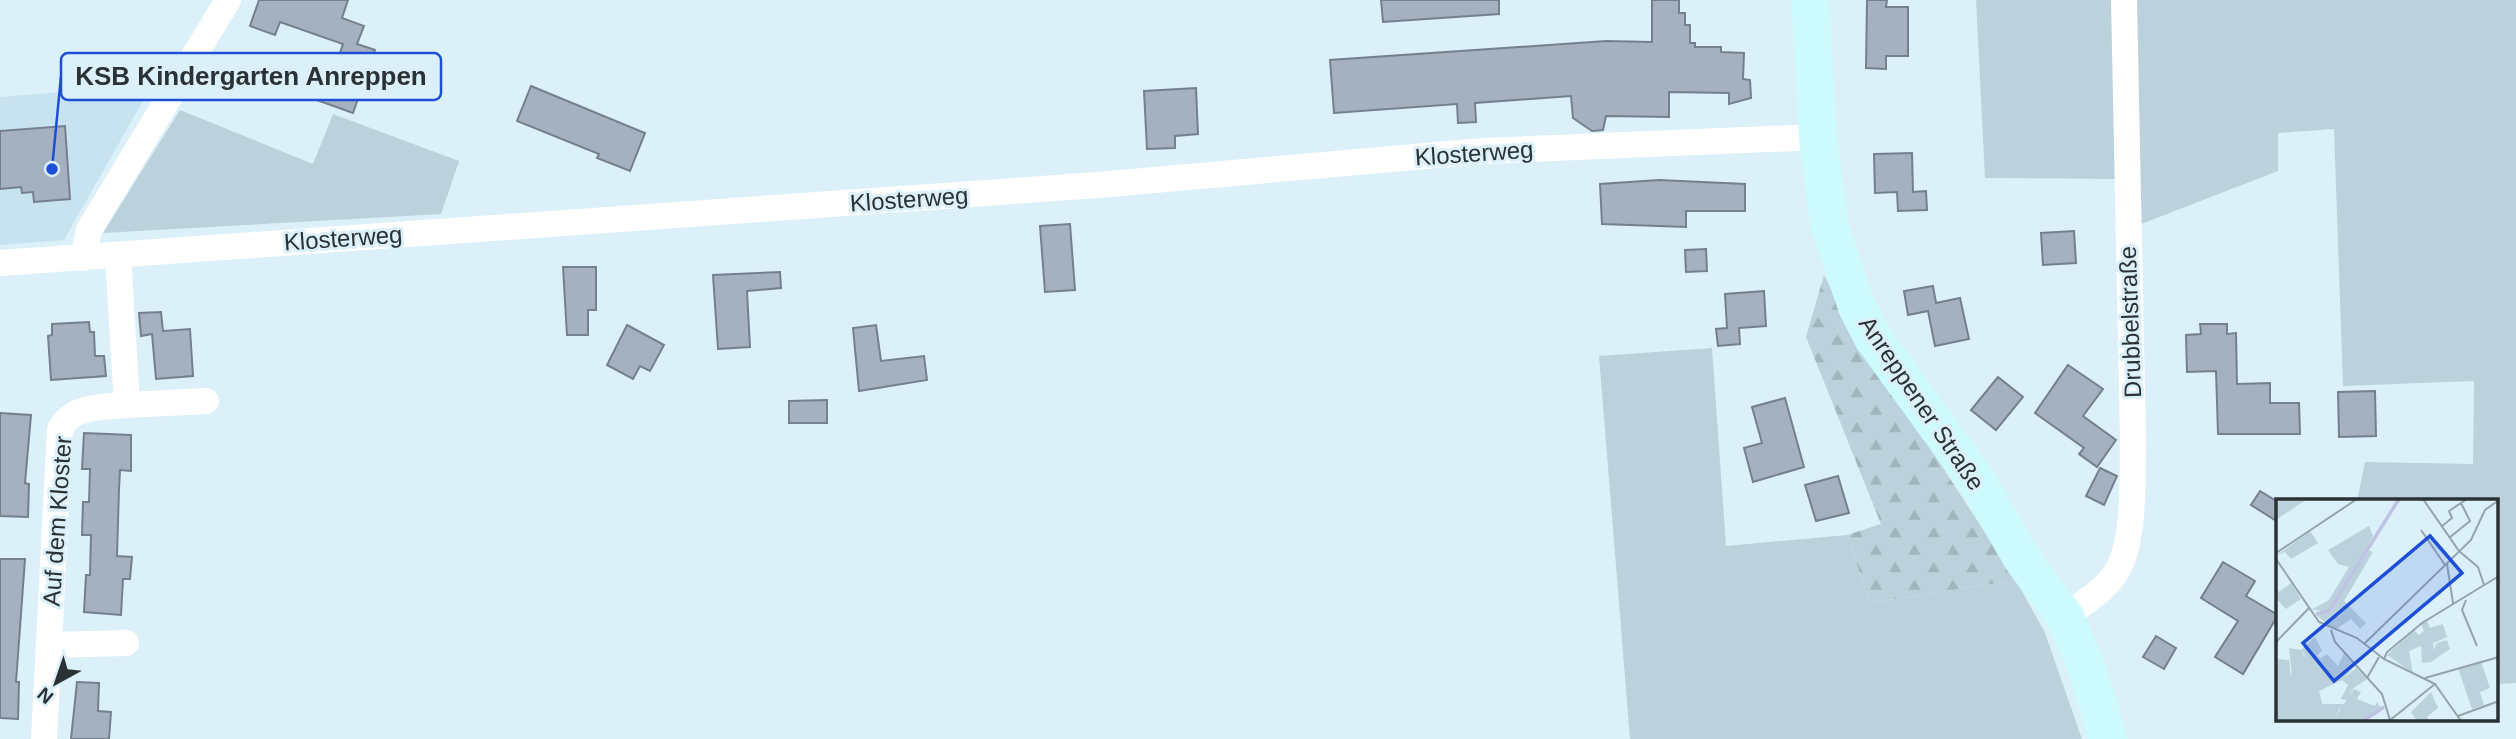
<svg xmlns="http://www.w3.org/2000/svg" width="2516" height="739" font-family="Helvetica,sans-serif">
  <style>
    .built { fill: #c6e3ef }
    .green { fill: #bbd2dd }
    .forest { fill: url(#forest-firs) }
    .building { fill: #a5b1c0; stroke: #74808d; stroke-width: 2 }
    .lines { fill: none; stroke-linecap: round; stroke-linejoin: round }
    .street { stroke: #fff; stroke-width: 26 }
    .secondary { stroke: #cdfafd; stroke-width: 38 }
    .labels { text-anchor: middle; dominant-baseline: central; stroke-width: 6; stroke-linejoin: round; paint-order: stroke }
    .street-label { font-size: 24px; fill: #2a3235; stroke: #dcf0fa }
    .inset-river { fill: none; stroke: #bec3e4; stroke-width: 3.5 }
    .inset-road { fill: none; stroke: #95a4ab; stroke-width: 2 }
    .view { fill: #1d4ed8; fill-opacity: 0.15; stroke: #1d4ed8; stroke-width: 3.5 }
    .inset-edge { fill: none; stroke: #2a3235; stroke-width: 3.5 }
    .leader { fill: none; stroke: #1d4ed8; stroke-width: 2.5 }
    .callout-dot { fill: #1d4ed8; stroke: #dcf0fa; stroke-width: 2.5 }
    .callout { fill: #dcf0fa; stroke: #1d4ed8; stroke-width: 2.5 }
    .callout-label { font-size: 26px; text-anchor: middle; font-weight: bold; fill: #2a3235 }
  </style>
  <defs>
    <pattern id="forest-firs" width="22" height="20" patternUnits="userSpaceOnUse" patternTransform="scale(1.75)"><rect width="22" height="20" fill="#bbd2dd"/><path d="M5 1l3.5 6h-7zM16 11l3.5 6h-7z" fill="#a1b5be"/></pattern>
  </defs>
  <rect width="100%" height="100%" fill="#dcf0fa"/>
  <!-- built -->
  <polygon class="built" points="152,85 64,240 0,245 0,97"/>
  <!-- green -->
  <g class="green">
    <polygon points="1976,0 2114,0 2116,179 1985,178"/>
    <polygon points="2132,0 2516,0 2516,683 2497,684 2497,501 2357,501 2365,462 2473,464 2474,381 2343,386 2334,129 2278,133 2278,171 2136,226"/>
    <polygon points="180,110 313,164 333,114 459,161 441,214 103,233"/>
    <polygon points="1712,348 1726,546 1847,535 1870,603 2016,580 2045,633 2082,739 1630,739 1599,356"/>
  </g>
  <!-- forest -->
  <polygon class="forest" points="1824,275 1855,333 2016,580 1870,603 1847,535 1881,524 1806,337"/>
  <!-- building -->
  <g class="building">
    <polygon points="259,0 348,0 342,18 364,26 357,44 375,50 353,113 300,94 300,97 270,92 272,84 259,80 261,70 330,82 343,44 280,22 275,35 250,26"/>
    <polygon points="1381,0 1499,0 1499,14 1383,22"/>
    <polygon points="1652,0 1679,0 1679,13 1685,13 1685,25 1690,25 1690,43 1695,43 1695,47 1721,47 1721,52 1744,53 1743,79 1750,80 1751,98 1729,104 1729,93 1669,92 1669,117 1606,116 1603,130 1592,131 1573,118 1571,96 1475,103 1476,122 1458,123 1457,104 1334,113 1330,60 1606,41 1652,42"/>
    <polygon points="1867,0 1887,0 1886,7 1908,7 1908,56 1886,56 1886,69 1866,68"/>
    <polygon points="531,86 645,133 630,171 597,158 599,154 517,121"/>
    <polygon points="1196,88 1198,134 1175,136 1175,148 1147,149 1144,91"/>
    <polygon points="65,126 70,199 34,202 33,192 22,193 21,187 0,189 0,131"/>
    <polygon points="1912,153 1913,192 1926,191 1927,210 1898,211 1897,192 1875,193 1874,154"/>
    <polygon points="1659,180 1745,184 1745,211 1686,211 1686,227 1602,224 1600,184"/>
    <polygon points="1070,224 1075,290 1045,292 1040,226"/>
    <polygon points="2074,231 2076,263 2043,265 2041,233"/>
    <polygon points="1706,249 1707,271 1686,272 1685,250"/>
    <polygon points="563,267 596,267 596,310 588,310 588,335 567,335"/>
    <polygon points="780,272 781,288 747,291 750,347 718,349 713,275"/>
    <polygon points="1933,286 1936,303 1960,298 1969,339 1935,346 1928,311 1908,315 1904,291"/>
    <polygon points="1764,291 1766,326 1739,328 1740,344 1718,346 1716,329 1727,328 1725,294"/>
    <polygon points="161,312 163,331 190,329 193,376 156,379 152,334 141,336 139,313"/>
    <polygon points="89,322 90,332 94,332 95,356 104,356 106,376 51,380 48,336 52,335 52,324"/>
    <polygon points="2200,324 2227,324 2227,334 2236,333 2237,384 2270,383 2270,403 2299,403 2300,434 2218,434 2216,371 2187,372 2186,335 2201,334"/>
    <polygon points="627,325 664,345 650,371 640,366 633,379 607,365"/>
    <polygon points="876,325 881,361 924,356 927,380 859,391 853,328"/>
    <polygon points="2068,365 2103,389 2083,416 2116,440 2097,467 2079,454 2084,448 2035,413"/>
    <polygon points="1998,377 2023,397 1996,430 1971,410"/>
    <polygon points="2375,391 2376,436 2339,437 2338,392"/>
    <polygon points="1785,398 1804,467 1753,482 1744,448 1762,443 1752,407"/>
    <polygon points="827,400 827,423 789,423 789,401"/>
    <polygon points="0,413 31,415 25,483 29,484 28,517 0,516"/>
    <polygon points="84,433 131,435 131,471 120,470 119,489 117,556 132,557 130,579 123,579 121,615 84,612 86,575 90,575 91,535 82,535 83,502 89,502 90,469 82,469"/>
    <polygon points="2100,468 2117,476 2104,505 2086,496"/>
    <polygon points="1838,476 1849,513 1816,521 1805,485"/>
    <polygon points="2260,491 2278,502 2278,522 2251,505"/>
    <polygon points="0,559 25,559 16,682 19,682 18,719 0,718"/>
    <polygon points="2223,562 2255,581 2246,596 2278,615 2243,674 2215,657 2238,621 2201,598"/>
    <polygon points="2156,636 2176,648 2164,669 2143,657"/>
    <polygon points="77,682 99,683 98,711 111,712 109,739 71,739"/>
  </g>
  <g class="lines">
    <!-- street -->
    <g class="street">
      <polyline points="83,258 89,230 228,0"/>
      <polyline points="0,263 1098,185 1482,151 1818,137"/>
      <polyline points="127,405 206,401"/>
      <path d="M2065 617C2081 604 2103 592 2115 574 2136 544 2132 475 2133 439L2124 0"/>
      <polyline points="49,645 126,643"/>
      <path d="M44 739 60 429C73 405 103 407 127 405L118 256"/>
    </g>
    <!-- secondary -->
    <polyline class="secondary" points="1810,0 1818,137 1829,224 1857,307 1873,338 1977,481 2023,560 2065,617 2088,671 2108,739"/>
  </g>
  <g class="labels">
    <!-- street labels -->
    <g class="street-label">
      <text transform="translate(1474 153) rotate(-4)">Klosterweg</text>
      <text transform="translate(909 199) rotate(-4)">Klosterweg</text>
      <text transform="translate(343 238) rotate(-4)">Klosterweg</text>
      <text transform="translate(2130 322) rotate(-92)">Drubbelstraße</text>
      <text transform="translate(1922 403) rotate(56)">Anreppener Straße</text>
      <text transform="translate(57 521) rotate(-86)">Auf dem Kloster</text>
    </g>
  </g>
  <!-- overview -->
  <g transform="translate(2276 499)">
    <rect width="222" height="222" fill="#dcf0fa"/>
    <path d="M7 0H31L0 21V4ZM93 27 97 37 90 50 97 53 68 102 90 124 84 130 75 120 59 131 40 116 52 114 66 89 51 113 36 110 52 102 73 68 62 65 52 51ZM34 32 42 44 15 60 9 53 0 57ZM15 84 25 100 10 110 0 99V89L3 93ZM151 122 154 129 167 125 171 138 157 144 158 151 161 144 171 141 174 150 155 163 146 164 145 147 133 152 137 174 111 156 138 131 143 136 148 132 145 125ZM39 138 46 152 41 156 44 160 51 155 62 167 68 154 79 167 67 180 80 169 85 174 71 201 65 200 72 186 66 181 43 192 49 215 42 222 0 221V160L13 161 15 177 29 156 25 151ZM205 163 214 189 204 193 208 206 196 210 182 169ZM78 190 85 193 81 200 99 207 101 203 105 209 86 222H62L59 218ZM155 193 162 209 151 218 154 222H141L135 213Z" fill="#bbd2dd"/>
    <path d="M13 149 25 151 32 165 16 178ZM85 174 91 180 76 190 68 210 64 209 59 218 62 222H42L49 215 46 205H70L73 186Z" fill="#bbd2dd"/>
    <path class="inset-river" d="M40 115 53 112 123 0M87 222 108 208"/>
    <path class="inset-road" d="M147 0 183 52 202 68 208 86M165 28 176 19 173 12 185 4M145 31 169 66M173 39 194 22 185 4 191 0M0 54 81 0M0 60 43 123 81 139 108 160M171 65 177 104M190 101 186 111 201 147M55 131 59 143 106 195 114 221M0 143 33 109M88 145 195 41 209 11 223 1M91 179 103 158M149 179 223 158M159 185 185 222M182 217 223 202M113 222 159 185 108 160 111 153 146 124 223 77"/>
    <path class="view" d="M154 37 186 74 58 182 27 144Z"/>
    <rect width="222" height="222" class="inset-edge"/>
  </g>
  <!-- callouts -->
  <path class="leader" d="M52 169L61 76"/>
  <circle class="callout-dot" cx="52" cy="169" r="7"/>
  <rect class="callout" x="61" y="53" width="380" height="47" rx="7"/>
  <g class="callout-label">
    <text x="251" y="85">KSB Kindergarten Anreppen</text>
  </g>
  <!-- north arrow -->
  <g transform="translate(56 683) rotate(220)" stroke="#dcf0fa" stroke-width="5" paint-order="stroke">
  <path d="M0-5L12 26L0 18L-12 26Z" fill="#2a3235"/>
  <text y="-10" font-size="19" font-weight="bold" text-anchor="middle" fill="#2a3235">N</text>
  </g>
</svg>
